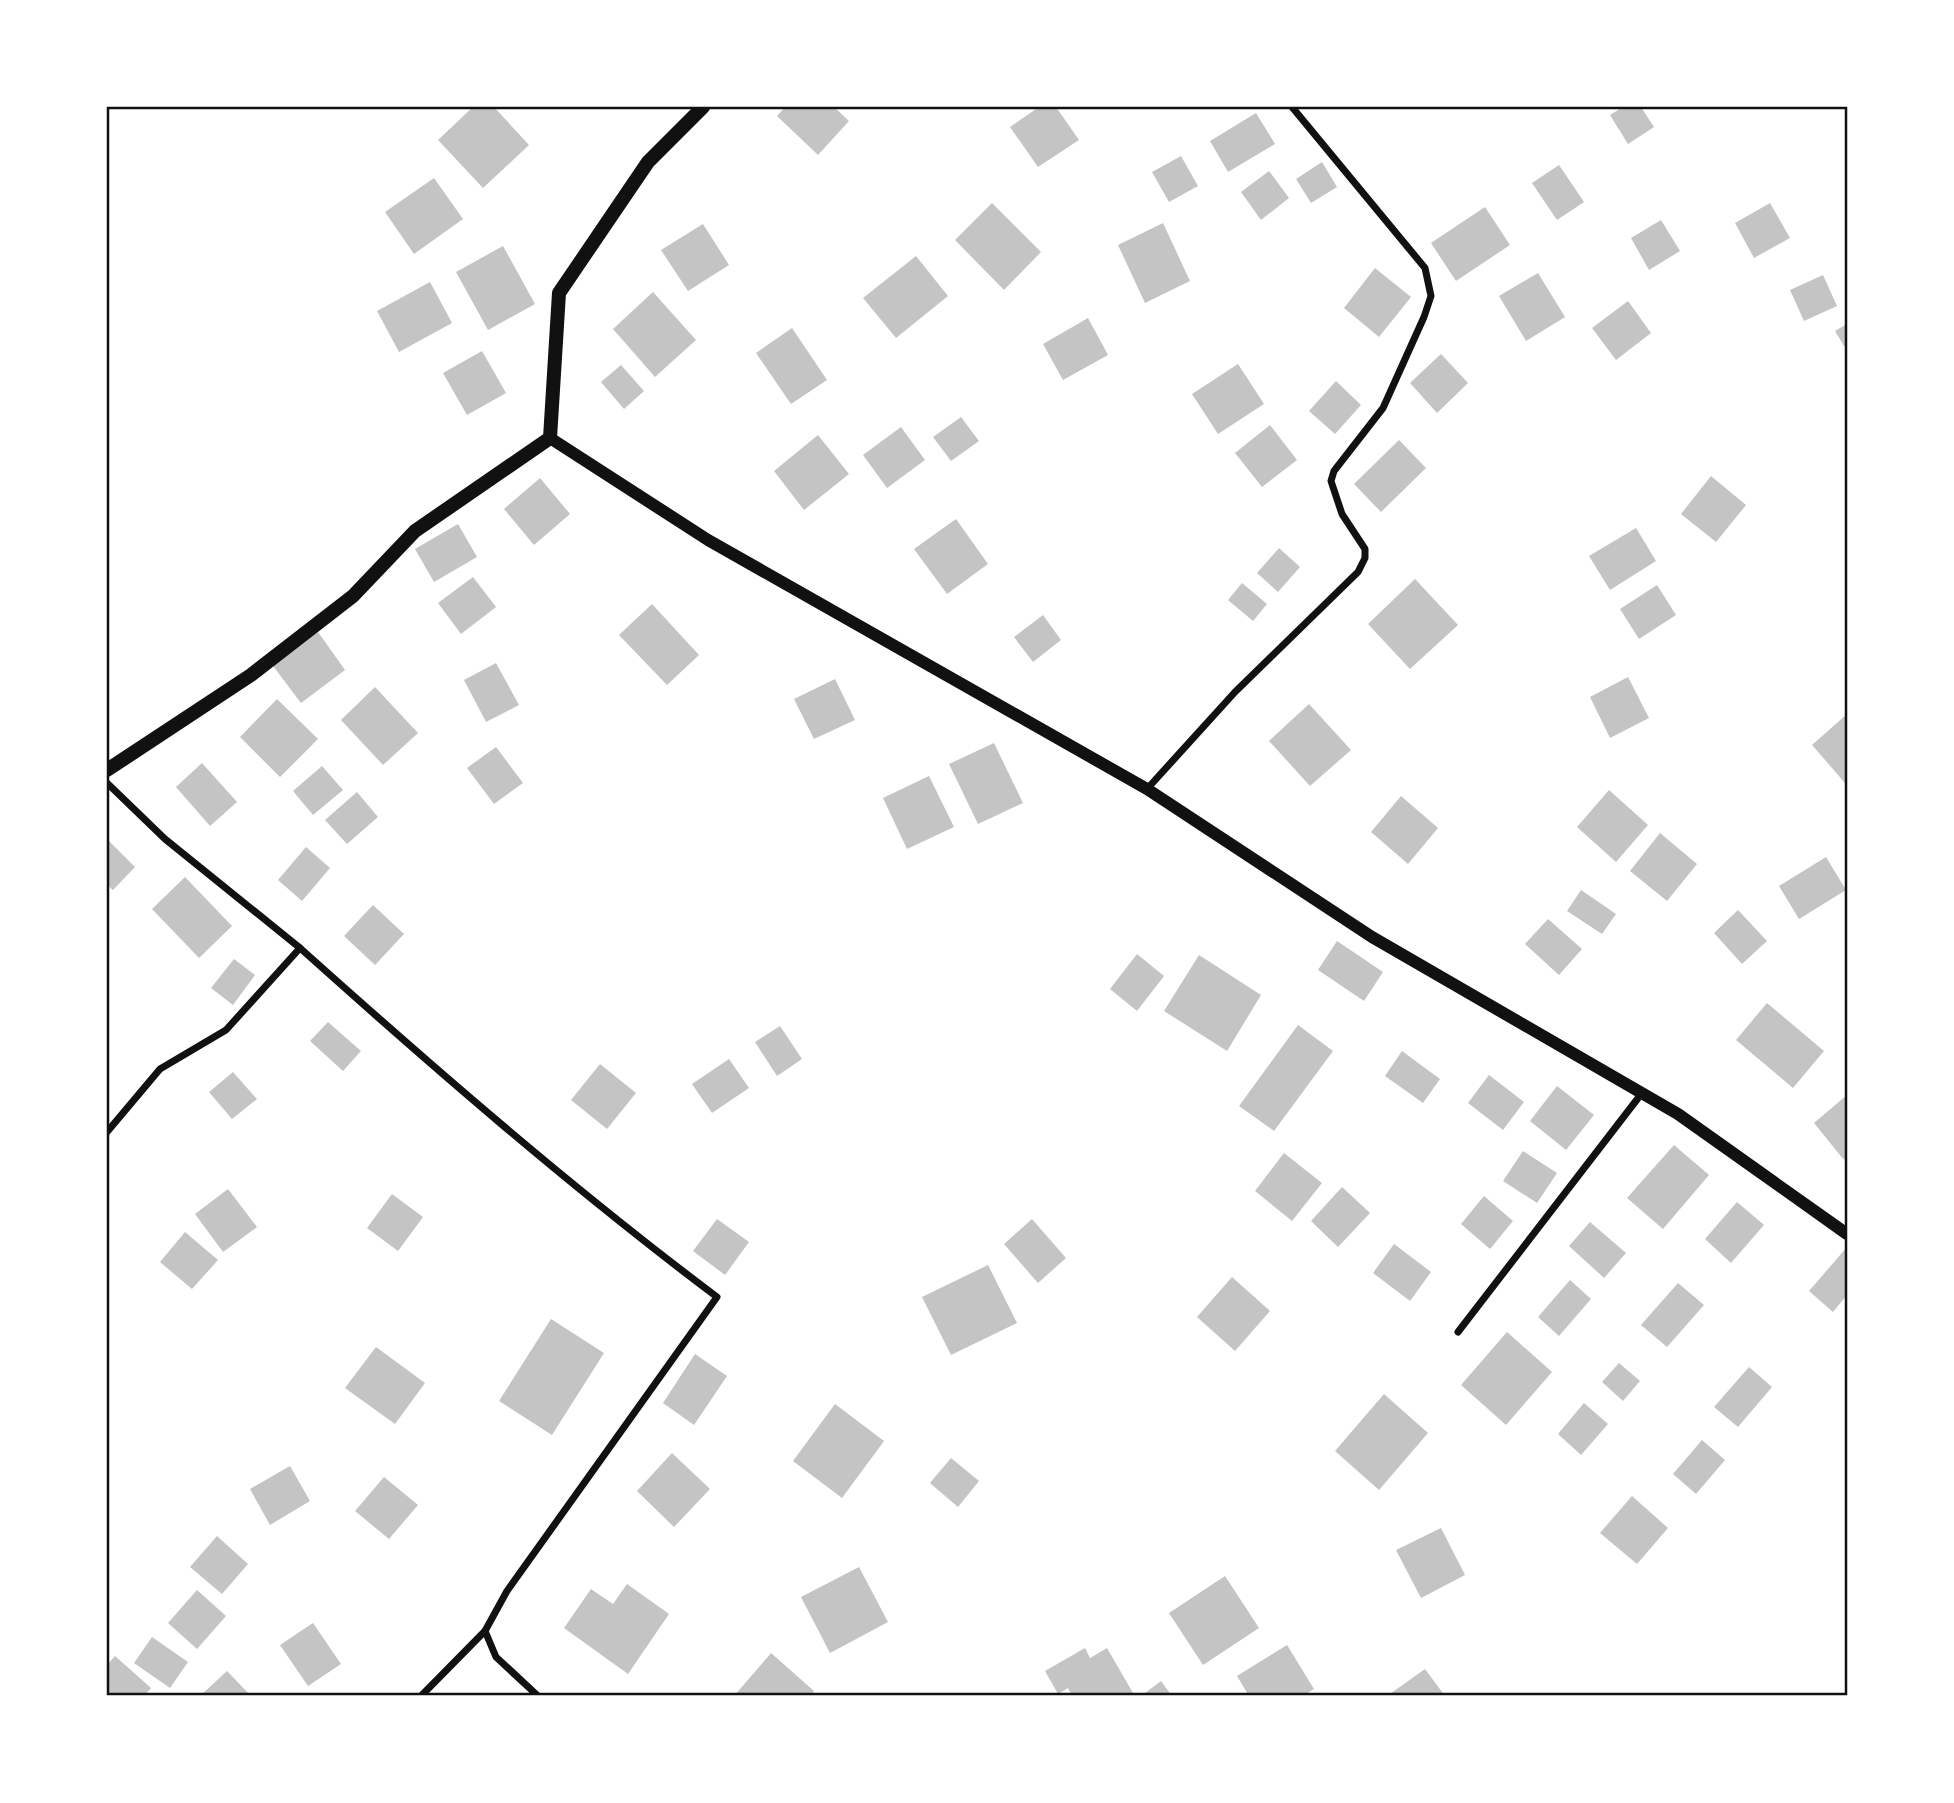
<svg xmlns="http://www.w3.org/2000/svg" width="1954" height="1803" font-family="Roboto,sans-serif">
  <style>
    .building { fill: #c4c4c4 }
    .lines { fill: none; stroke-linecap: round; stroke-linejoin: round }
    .minor { stroke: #111; stroke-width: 7 }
    .tertiary { stroke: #111; stroke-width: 12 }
    .secondary { stroke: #111; stroke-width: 14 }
    .neatline { fill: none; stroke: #111; stroke-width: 2.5 }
  </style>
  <rect width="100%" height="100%" fill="#fff"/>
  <!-- building -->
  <g class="building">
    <polygon points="473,107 494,107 529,145 483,188 438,140"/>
    <polygon points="785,107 834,107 849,121 818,155 777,116"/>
    <polygon points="1039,107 1056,107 1079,140 1038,167 1010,127"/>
    <polygon points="1623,107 1641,107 1654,127 1628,144 1610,115"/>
    <polygon points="1256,113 1275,144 1228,172 1210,141"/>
    <polygon points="1181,156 1198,186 1169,202 1152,172"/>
    <polygon points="1322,162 1337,187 1311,203 1296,179"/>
    <polygon points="1559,165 1584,202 1557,220 1532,183"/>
    <polygon points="1269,171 1289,198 1261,220 1241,192"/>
    <polygon points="434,178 463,219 414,254 385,212"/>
    <polygon points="992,203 1041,252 1004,290 955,240"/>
    <polygon points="1770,203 1790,238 1754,258 1735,223"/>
    <polygon points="1485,207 1510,245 1456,281 1431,243"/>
    <polygon points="1661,220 1680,251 1649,270 1631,238"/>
    <polygon points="1163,223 1190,281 1145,303 1118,245"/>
    <polygon points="703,224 729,265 688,291 661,250"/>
    <polygon points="503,246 535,304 488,330 456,272"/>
    <polygon points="916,256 948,296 896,338 863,298"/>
    <polygon points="1375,268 1411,297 1379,337 1344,308"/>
    <polygon points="1538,273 1565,317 1526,341 1499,296"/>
    <polygon points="1823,275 1837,306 1804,321 1790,290"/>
    <polygon points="430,282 452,323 399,352 377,311"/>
    <polygon points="653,292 696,340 655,377 613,329"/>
    <polygon points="1628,301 1651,333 1616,360 1592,328"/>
    <polygon points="1088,318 1108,355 1063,380 1043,344"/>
    <polygon points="1847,324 1847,351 1835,331"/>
    <polygon points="792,328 827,380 791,404 756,353"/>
    <polygon points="482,351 506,393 467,415 443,373"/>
    <polygon points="1441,354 1468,383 1437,413 1410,383"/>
    <polygon points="1238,364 1264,404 1218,434 1192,394"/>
    <polygon points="621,365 644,391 624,409 601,382"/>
    <polygon points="1336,381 1361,405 1335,434 1309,411"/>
    <polygon points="961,417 979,441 951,461 933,437"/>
    <polygon points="1270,425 1297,460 1262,487 1235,453"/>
    <polygon points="901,427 925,460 887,488 863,455"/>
    <polygon points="818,435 849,474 804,510 774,471"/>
    <polygon points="1399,440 1426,468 1381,512 1354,484"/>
    <polygon points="1711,476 1746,505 1716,542 1681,514"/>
    <polygon points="540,478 570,514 534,545 504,509"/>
    <polygon points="956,519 988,564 947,594 914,549"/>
    <polygon points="458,524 477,557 434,582 415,549"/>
    <polygon points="1636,528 1656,561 1610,590 1589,556"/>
    <polygon points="1279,548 1300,567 1278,592 1257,573"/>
    <polygon points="473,577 496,607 461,634 438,603"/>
    <polygon points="1415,579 1458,625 1410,669 1368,624"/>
    <polygon points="1242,583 1267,604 1253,621 1228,600"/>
    <polygon points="1657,585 1676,615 1639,639 1620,609"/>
    <polygon points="652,604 699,655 667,685 619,635"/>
    <polygon points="1043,615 1061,640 1033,662 1014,637"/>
    <polygon points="318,632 345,670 301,703 273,666"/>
    <polygon points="496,663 519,705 486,722 464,680"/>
    <polygon points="1628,677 1649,718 1610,738 1590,697"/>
    <polygon points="835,679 855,720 814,739 794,699"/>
    <polygon points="375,687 418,733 383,765 341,720"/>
    <polygon points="277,699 318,739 280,777 240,737"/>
    <polygon points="1309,704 1351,750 1310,786 1269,741"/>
    <polygon points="1847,714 1847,782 1845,783 1812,745"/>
    <polygon points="994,743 1023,803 978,824 949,764"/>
    <polygon points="496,747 523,783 494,804 467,768"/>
    <polygon points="202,763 237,802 210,826 176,787"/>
    <polygon points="322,766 343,790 313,815 293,791"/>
    <polygon points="929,776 954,827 907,849 883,798"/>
    <polygon points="1609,790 1648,825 1616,862 1577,827"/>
    <polygon points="357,792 378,817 347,844 325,820"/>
    <polygon points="1401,796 1438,828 1408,864 1371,832"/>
    <polygon points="1660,833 1697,864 1667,901 1630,871"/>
    <polygon points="107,839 135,867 113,890 107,885"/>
    <polygon points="306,847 330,868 302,901 278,880"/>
    <polygon points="1826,857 1846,890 1799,919 1779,886"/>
    <polygon points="185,877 232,926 199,958 152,909"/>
    <polygon points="1581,890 1616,914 1602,934 1567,911"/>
    <polygon points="373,905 404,934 375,965 344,936"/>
    <polygon points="1738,910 1767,941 1742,964 1714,933"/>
    <polygon points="1548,919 1582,949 1559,975 1525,944"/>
    <polygon points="1337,941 1383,972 1364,1001 1318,970"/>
    <polygon points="1137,954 1164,976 1137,1011 1110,989"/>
    <polygon points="1199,955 1261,995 1227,1051 1164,1011"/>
    <polygon points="234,959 255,975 233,1005 211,988"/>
    <polygon points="1767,1003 1824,1051 1793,1088 1736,1040"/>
    <polygon points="328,1022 361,1051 343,1071 310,1041"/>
    <polygon points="1298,1025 1333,1051 1274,1131 1239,1106"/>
    <polygon points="780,1026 802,1059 777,1076 755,1042"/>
    <polygon points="1402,1051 1440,1079 1423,1103 1385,1076"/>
    <polygon points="729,1059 749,1088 712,1113 692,1084"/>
    <polygon points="600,1064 636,1093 607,1129 571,1100"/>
    <polygon points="233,1072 257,1099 232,1119 209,1092"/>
    <polygon points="1489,1075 1524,1102 1503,1130 1468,1103"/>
    <polygon points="1557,1086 1594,1115 1566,1150 1530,1121"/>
    <polygon points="1847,1095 1847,1157 1844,1160 1814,1123"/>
    <polygon points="1674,1145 1709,1175 1663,1229 1627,1198"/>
    <polygon points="1523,1151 1557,1173 1537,1203 1503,1181"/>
    <polygon points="1284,1153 1322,1183 1292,1221 1255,1191"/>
    <polygon points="1342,1187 1370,1213 1338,1247 1311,1221"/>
    <polygon points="228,1189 257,1227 223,1252 195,1214"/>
    <polygon points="392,1194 423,1217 398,1251 367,1228"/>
    <polygon points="1484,1196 1513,1221 1490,1249 1461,1224"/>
    <polygon points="1737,1202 1764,1225 1731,1263 1705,1239"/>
    <polygon points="717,1219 749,1242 725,1275 693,1251"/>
    <polygon points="1032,1219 1066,1258 1038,1283 1004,1244"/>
    <polygon points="1590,1222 1626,1253 1604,1278 1569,1246"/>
    <polygon points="185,1232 218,1260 192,1289 160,1262"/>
    <polygon points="1394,1244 1431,1272 1410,1301 1373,1273"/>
    <polygon points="1847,1247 1847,1295 1833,1312 1809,1291"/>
    <polygon points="988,1265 1017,1323 951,1355 922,1297"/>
    <polygon points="1232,1277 1270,1311 1235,1351 1197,1317"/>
    <polygon points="1570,1280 1591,1299 1559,1336 1538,1317"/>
    <polygon points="1678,1283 1704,1305 1667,1347 1641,1325"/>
    <polygon points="551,1319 604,1353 552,1435 499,1401"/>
    <polygon points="1507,1332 1552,1372 1506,1425 1461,1385"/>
    <polygon points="376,1347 425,1383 395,1424 345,1388"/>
    <polygon points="695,1354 727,1376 694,1425 663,1403"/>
    <polygon points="1619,1363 1640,1381 1623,1401 1602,1382"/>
    <polygon points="1749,1367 1772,1387 1738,1427 1714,1407"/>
    <polygon points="1384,1394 1428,1433 1379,1490 1335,1451"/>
    <polygon points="1584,1403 1608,1424 1581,1455 1558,1434"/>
    <polygon points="835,1404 884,1441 842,1498 793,1461"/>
    <polygon points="1702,1440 1725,1460 1696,1494 1673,1474"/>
    <polygon points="672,1453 710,1489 674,1527 637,1491"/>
    <polygon points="951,1458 979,1481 958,1507 930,1483"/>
    <polygon points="290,1466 310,1501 270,1525 250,1489"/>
    <polygon points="384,1477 418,1505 389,1539 355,1511"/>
    <polygon points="1632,1496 1668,1528 1637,1564 1600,1533"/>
    <polygon points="1441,1528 1465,1575 1421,1598 1396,1550"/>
    <polygon points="217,1536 248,1564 222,1594 190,1567"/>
    <polygon points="859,1567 888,1622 830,1653 801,1597"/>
    <polygon points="1225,1576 1259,1628 1203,1665 1169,1613"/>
    <polygon points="627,1584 669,1614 628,1674 564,1628 591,1589 613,1604"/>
    <polygon points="197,1590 226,1616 197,1649 168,1623"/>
    <polygon points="313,1623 341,1664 308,1686 280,1645"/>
    <polygon points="152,1637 188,1662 170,1688 134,1663"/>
    <polygon points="1287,1645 1314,1689 1303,1696 1249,1696 1237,1676"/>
    <polygon points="1085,1648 1090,1658 1107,1648 1133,1693 1127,1696 1072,1696 1068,1688 1058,1694 1045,1671"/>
    <polygon points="771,1653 814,1691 810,1696 734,1696"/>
    <polygon points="115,1656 151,1688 144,1696 112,1696 107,1692 107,1665"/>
    <polygon points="1425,1669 1445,1696 1387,1696"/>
    <polygon points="227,1671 251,1696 200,1696"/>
    <polygon points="1161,1681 1172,1696 1141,1696"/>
  </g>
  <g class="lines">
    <!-- minor -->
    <g class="minor">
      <polyline points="107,783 165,839 300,948 226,1030 160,1069 107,1132"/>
      <polyline points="1147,789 1235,692 1358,572 1365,558 1365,549 1342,514 1331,481 1334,471 1383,408 1424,317 1431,296 1425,268 1292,107"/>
      <path d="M300 948C435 1069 572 1188 717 1297L507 1591 485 1631 496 1657 538 1696"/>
      <polyline points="1458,1332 1642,1093"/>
      <polyline points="421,1696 485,1631"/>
    </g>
    <!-- tertiary -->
    <polyline class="tertiary" points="550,438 708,540 1147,789 1372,937 1678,1114 1847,1234"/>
    <!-- secondary -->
    <polyline class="secondary" points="107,770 251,675 353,596 415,531 550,438 559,293 648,162 703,107"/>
  </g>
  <!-- border -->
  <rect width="1954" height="1803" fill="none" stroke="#ffffff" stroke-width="217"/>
  <rect x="108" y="108" width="1738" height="1586" class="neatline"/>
</svg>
